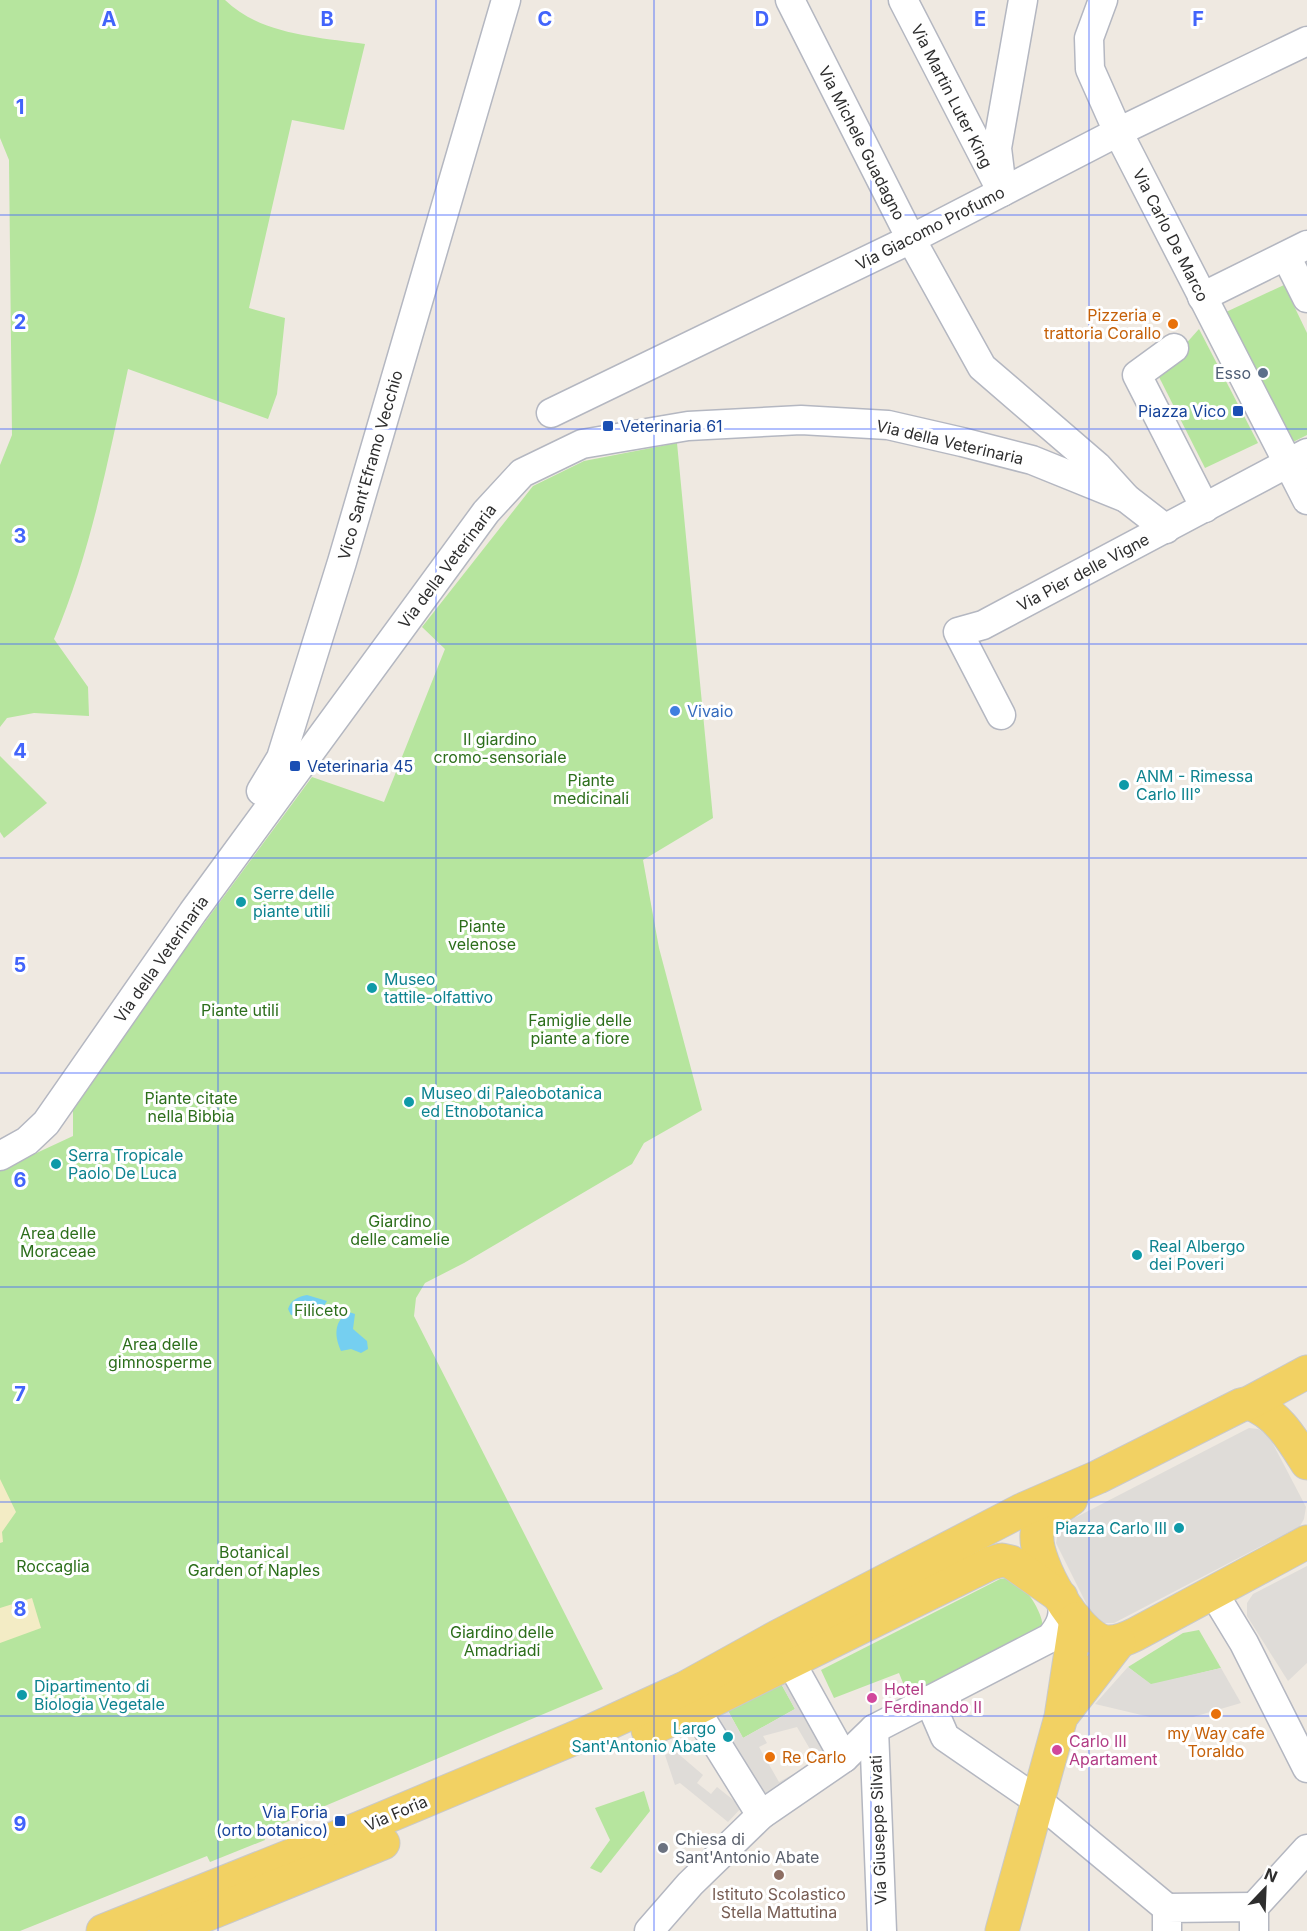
<svg xmlns="http://www.w3.org/2000/svg" width="1307" height="1931" font-family="Inter,sans-serif">
  <style>
    .green { fill: #b6e59e }
    .sand { fill: #f3ecc5 }
    .plaza { fill: #dfdcd8; fill-rule: evenodd }
    .water { fill: #75cff0 }
    .lines { fill: none; stroke-linecap: round; stroke-linejoin: round }
    .minor-casing { stroke: #b4b7c1; stroke-width: 31 }
    .major-casing { stroke: #c9c9c9; stroke-width: 35 }
    .minor { stroke: #fff; stroke-width: 28 }
    .major { stroke: #f2d163; stroke-width: 33 }
    .grid { fill: none; stroke: #4264fb; stroke-width: 1.5; stroke-opacity: 0.55 }
    .food-dot { fill: #e8710a; stroke: #fff; stroke-width: 2 }
    .service-dot { fill: #5c6f8a; stroke: #fff; stroke-width: 2 }
    .transit-dot { fill: #1a4fb4; stroke: #fff; stroke-width: 2 }
    .shop-dot { fill: #3f7fe0; stroke: #fff; stroke-width: 2 }
    .culture-dot { fill: #0f9aa8; stroke: #fff; stroke-width: 2 }
    .hotel-dot { fill: #d1479c; stroke: #fff; stroke-width: 2 }
    .worship-dot { fill: #6b7280; stroke: #fff; stroke-width: 2 }
    .education-dot { fill: #8d6e63; stroke: #fff; stroke-width: 2 }
    .labels { text-anchor: middle; dominant-baseline: central; stroke-width: 6; stroke-linejoin: round; paint-order: stroke }
    .street-label { font-size: 16px; fill: #2e2e2e; stroke: #fff }
    .food-label { font-size: 16px; fill: #c56008; stroke: #fff; text-anchor: end }
    .service-label { font-size: 16px; fill: #4e5e75; stroke: #fff; text-anchor: end }
    .transit-label { font-size: 16px; fill: #164399; stroke: #fff; text-anchor: end }
    .shop-label { font-size: 16px; fill: #366cbe; stroke: #fff; text-anchor: start }
    .park-label { font-size: 16px; fill: #2c6e1b; stroke: #fff }
    .culture-label { font-size: 16px; fill: #0d838f; stroke: #fff; text-anchor: start }
    .hotel-label { font-size: 16px; fill: #b23c85; stroke: #fff; text-anchor: start }
    .worship-label { font-size: 16px; fill: #5b616d; stroke: #fff; text-anchor: start }
    .education-label { font-size: 16px; fill: #785e54; stroke: #fff }
    .grid-label { font-size: 20px; text-anchor: middle; font-weight: bold; fill: #4264fb; stroke: #fff; stroke-width: 6; stroke-linejoin: round; paint-order: stroke }
  </style>
  <rect width="100%" height="100%" fill="#efe9e1"/>
  <!-- green -->
  <g class="green">
    <path d="M0 0H225C261 35 318 37 365 44L344 130 292 120 249 308 285 318 277 394 268 419 128 369C108 460 91 552 54 639L88 687 89 716 34 713 7 718 0 727V465L12 435 9 160 0 138Z"/>
    <polygon points="1284,285 1307,333 1307,435 1293,442 1226,312"/>
    <polygon points="1199,329 1258,443 1205,468 1158,375"/>
    <polygon points="677,443 713,818 643,860 659,948 702,1110 644,1143 632,1164 464,1263 425,1283 416,1298 414,1316 603,1689 263,1832 265,1840 210,1862 207,1856 20,1931 0,1931 0,1170 73,1136 73,1101 312,777 384,802 445,649 422,627 533,486 584,461"/>
    <polygon points="0,756 47,803 4,838 0,832"/>
    <path d="M1013 1577C1027 1590 1044 1612 1043 1631L909 1698 899 1673 834 1698 821 1670 1000 1579Z"/>
    <polygon points="1199,1630 1221,1668 1151,1685 1128,1667 1183,1633"/>
    <polygon points="779,1680 795,1709 743,1738 727,1709"/>
    <polygon points="644,1791 650,1811 601,1873 590,1868 610,1840 595,1808"/>
  </g>
  <!-- sand -->
  <g class="sand">
    <polygon points="0,1479 16,1512 2,1532 3,1542 0,1543"/>
    <polygon points="32,1598 41,1628 0,1643 0,1608"/>
  </g>
  <!-- plaza -->
  <g class="plaza">
    <polygon points="1249,1428 1258,1429 1267,1434 1272,1442 1306,1507 1304,1519 1300,1526 1114,1623 1101,1623 1092,1615 1056,1543 1058,1532 1063,1524"/>
    <polygon points="1307,1566 1307,1663 1288,1681 1247,1616 1247,1603 1253,1594"/>
    <path d="M790 1661 844 1758 761 1815 695 1709ZM779 1680 795 1709 743 1738 727 1709ZM797 1727 817 1761 779 1782 759 1747 767 1743 763 1736Z"/>
    <polygon points="1128,1667 1151,1684 1221,1668 1241,1703 1193,1717 1150,1717 1095,1704"/>
    <polygon points="675,1751 703,1775 697,1783 711,1794 717,1787 742,1807 728,1822 680,1783 675,1785 665,1755"/>
  </g>
  <!-- water -->
  <g class="water">
    <path d="M307 1295 327 1301 324 1306 306 1308 303 1313 291 1315 288 1309C291 1300 297 1297 307 1295Z"/>
    <path d="M349 1312 355 1314 353 1329 367 1341 368 1349 361 1353 351 1349 341 1351C334 1335 334 1321 349 1312Z"/>
  </g>
  <g class="lines">
    <!-- minor casing -->
    <g class="minor-casing">
      <g id="minor">
        <polyline points="790,0 911,239 982,367 1097,466 1126,498 1166,529"/>
        <polyline points="903,0 1002,192"/>
        <polyline points="1103,0 1089,38 1090,69 1118,132 1307,500"/>
        <polyline points="1001,181 997,148 1023,0"/>
        <polyline points="1286,256 1307,298"/>
        <polyline points="1202,297 1307,245"/>
        <polyline points="1174,348 1137,375 1205,508"/>
        <polyline points="551,413 911,239 1118,132 1307,41"/>
        <polyline points="1001,715 958,632 983,625 1307,453"/>
        <polyline points="261,791 281,758 342,562 506,0"/>
        <polyline points="0,1156 27,1141 46,1123 193,912 486,512 522,473 582,444 688,426 801,420 888,425 962,442 1032,460 1126,498"/>
        <polyline points="1213,1592 1244,1643 1307,1768"/>
        <polyline points="790,1661 844,1758"/>
        <polyline points="686,1690 695,1709 761,1815"/>
        <polyline points="929,1700 945,1737 1038,1801 1167,1908"/>
        <polyline points="874,1729 882,1931"/>
        <polyline points="1254,1907 1307,1849"/>
        <path d="M649 1931 690 1884 761 1815 844 1758 874 1729 1050 1638C1062 1625 1065 1614 1061 1597"/>
        <polyline points="1167,1931 1167,1908 1254,1907 1254,1931"/>
      </g>
    </g>
    <!-- major casing -->
    <g class="major-casing">
      <g id="major">
        <path d="M1249 1403C1277 1413 1292 1439 1307 1463"/>
        <path d="M1071 1499C1059 1508 1039 1516 1037 1534 1034 1562 1077 1637 1106 1642 1117 1643 1126 1639 1136 1634L1307 1542"/>
        <polyline points="1064,1713 1119,1642"/>
        <polyline points="648,1730 695,1709 991,1563 1002,1560 1011,1562 1061,1597"/>
        <polyline points="103,1931 360,1828 589,1732 685,1688 777,1637 1022,1510 1098,1477 1241,1405 1249,1403 1307,1372"/>
        <polyline points="166,1931 383,1843"/>
        <polyline points="1002,1931 1061,1717 1076,1619"/>
      </g>
    </g>
    <!-- minor -->
    <use href="#minor" class="minor"/>
    <!-- major -->
    <use href="#major" class="major"/>
  </g>
  <!-- grid -->
  <path class="grid" d="M218 0V1931M436 0V1931M654 0V1931M871 0V1931M1089 0V1931M0 215H1307M0 429H1307M0 644H1307M0 858H1307M0 1073H1307M0 1287H1307M0 1502H1307M0 1716H1307"/>
  <!-- markers -->
  <g class="food-dot">
    <circle cx="1173" cy="324" r="6"/>
    <circle cx="1216" cy="1714" r="6"/>
    <circle cx="770" cy="1757" r="6"/>
  </g>
  <circle class="service-dot" cx="1263" cy="373" r="6"/>
  <g class="transit-dot">
    <rect x="1232" y="405" width="12" height="12" rx="3"/>
    <rect x="602" y="420" width="12" height="12" rx="3"/>
    <rect x="289" y="760" width="12" height="12" rx="3"/>
    <rect x="334" y="1815" width="12" height="12" rx="3"/>
  </g>
  <circle class="shop-dot" cx="675" cy="711" r="6"/>
  <g class="culture-dot">
    <circle cx="1124" cy="785" r="6"/>
    <circle cx="241" cy="902" r="6"/>
    <circle cx="372" cy="988" r="6"/>
    <circle cx="409" cy="1102" r="6"/>
    <circle cx="56" cy="1164" r="6"/>
    <circle cx="1137" cy="1255" r="6"/>
    <circle cx="1179" cy="1528" r="6"/>
    <circle cx="22" cy="1695" r="6"/>
    <circle cx="728" cy="1737" r="6"/>
  </g>
  <g class="hotel-dot">
    <circle cx="872" cy="1698" r="6"/>
    <circle cx="1057" cy="1750" r="6"/>
  </g>
  <circle class="worship-dot" cx="663" cy="1848" r="6"/>
  <circle class="education-dot" cx="779" cy="1875" r="6"/>
  <g class="labels">
    <!-- street labels -->
    <g class="street-label">
      <text transform="translate(952 96) rotate(63)">Via Martin Luter King</text>
      <text transform="translate(862 143) rotate(63)">Via Michele Guadagno</text>
      <text transform="translate(930 228) rotate(-27)">Via Giacomo Profumo</text>
      <text transform="translate(1171 235) rotate(63)">Via Carlo De Marco</text>
      <text transform="translate(950 442) rotate(13)">Via della Veterinaria</text>
      <text transform="translate(370 465) rotate(-74)">Vico Sant'Eframo Vecchio</text>
      <text transform="translate(447 566) rotate(-53)">Via della Veterinaria</text>
      <text transform="translate(1083 572) rotate(-28)">Via Pier delle Vigne</text>
      <text transform="translate(161 959) rotate(-55)">Via della Veterinaria</text>
      <text transform="translate(396 1813) rotate(-23)">Via Foria</text>
      <text transform="translate(878 1830) rotate(-92)">Via Giuseppe Silvati</text>
    </g>
    <!-- food labels -->
    <g class="food-label">
      <text x="1161" y="315">Pizzeria e<tspan x="1161" dy="18">trattoria Corallo</tspan></text>
      <text x="1216" y="1733" text-anchor="middle">my Way cafe<tspan x="1216" dy="18">Toraldo</tspan></text>
      <text x="782" y="1757" text-anchor="start">Re Carlo</text>
    </g>
    <!-- service labels -->
    <g class="service-label">
      <text x="1251" y="373">Esso</text>
    </g>
    <!-- transit labels -->
    <g class="transit-label">
      <text x="1226" y="411">Piazza Vico</text>
      <text x="620" y="426" text-anchor="start">Veterinaria 61</text>
      <text x="307" y="766" text-anchor="start">Veterinaria 45</text>
      <text x="328" y="1812">Via Foria<tspan x="328" dy="18">(orto botanico)</tspan></text>
    </g>
    <!-- shop labels -->
    <g class="shop-label">
      <text x="687" y="711">Vivaio</text>
    </g>
    <!-- park labels -->
    <g class="park-label">
      <text x="500" y="739">Il giardino<tspan x="500" dy="18">cromo-sensoriale</tspan></text>
      <text x="591" y="780">Piante<tspan x="591" dy="18">medicinali</tspan></text>
      <text x="482" y="926">Piante<tspan x="482" dy="18">velenose</tspan></text>
      <text x="240" y="1010">Piante utili</text>
      <text x="580" y="1020">Famiglie delle<tspan x="580" dy="18">piante a fiore</tspan></text>
      <text x="191" y="1098">Piante citate<tspan x="191" dy="18">nella Bibbia</tspan></text>
      <text x="400" y="1221">Giardino<tspan x="400" dy="18">delle camelie</tspan></text>
      <text x="58" y="1233">Area delle<tspan x="58" dy="18">Moraceae</tspan></text>
      <text x="321" y="1310">Filiceto</text>
      <text x="160" y="1344">Area delle<tspan x="160" dy="18">gimnosperme</tspan></text>
      <text x="254" y="1552">Botanical<tspan x="254" dy="18">Garden of Naples</tspan></text>
      <text x="53" y="1566">Roccaglia</text>
      <text x="502" y="1632">Giardino delle<tspan x="502" dy="18">Amadriadi</tspan></text>
    </g>
    <!-- culture labels -->
    <g class="culture-label">
      <text x="1136" y="776">ANM - Rimessa<tspan x="1136" dy="18">Carlo III°</tspan></text>
      <text x="253" y="893">Serre delle<tspan x="253" dy="18">piante utili</tspan></text>
      <text x="384" y="979">Museo<tspan x="384" dy="18">tattile-olfattivo</tspan></text>
      <text x="421" y="1093">Museo di Paleobotanica<tspan x="421" dy="18">ed Etnobotanica</tspan></text>
      <text x="68" y="1155">Serra Tropicale<tspan x="68" dy="18">Paolo De Luca</tspan></text>
      <text x="1149" y="1246">Real Albergo<tspan x="1149" dy="18">dei Poveri</tspan></text>
      <text x="1167" y="1528" text-anchor="end">Piazza Carlo III</text>
      <text x="34" y="1686">Dipartimento di<tspan x="34" dy="18">Biologia Vegetale</tspan></text>
      <text x="716" y="1728" text-anchor="end">Largo<tspan x="716" dy="18">Sant'Antonio Abate</tspan></text>
    </g>
    <!-- hotel labels -->
    <g class="hotel-label">
      <text x="884" y="1689">Hotel<tspan x="884" dy="18">Ferdinando II</tspan></text>
      <text x="1069" y="1741">Carlo III<tspan x="1069" dy="18">Apartament</tspan></text>
    </g>
    <!-- worship labels -->
    <g class="worship-label">
      <text x="675" y="1839">Chiesa di<tspan x="675" dy="18">Sant'Antonio Abate</tspan></text>
    </g>
    <!-- education labels -->
    <g class="education-label">
      <text x="779" y="1894">Istituto Scolastico<tspan x="779" dy="18">Stella Mattutina</tspan></text>
    </g>
  </g>
  <g class="grid-label">
    <text x="109" y="26">A</text>
    <text x="327" y="26">B</text>
    <text x="545" y="26">C</text>
    <text x="762" y="26">D</text>
    <text x="980" y="26">E</text>
    <text x="1198" y="26">F</text>
    <text x="20" y="114">1</text>
    <text x="20" y="329">2</text>
    <text x="20" y="543">3</text>
    <text x="20" y="758">4</text>
    <text x="20" y="972">5</text>
    <text x="20" y="1187">6</text>
    <text x="20" y="1401">7</text>
    <text x="20" y="1616">8</text>
    <text x="20" y="1831">9</text>
  </g>
  <!-- north arrow -->
  <g transform="translate(1265 1889) rotate(23)" stroke="#ffffff" stroke-width="4.5" paint-order="stroke">
  <path d="M0-4.5L10 22L0 15L-10 22Z" fill="#2e2e2e"/>
  <text y="-9" font-size="16" font-weight="bold" text-anchor="middle" fill="#2e2e2e">N</text>
  </g>
</svg>
